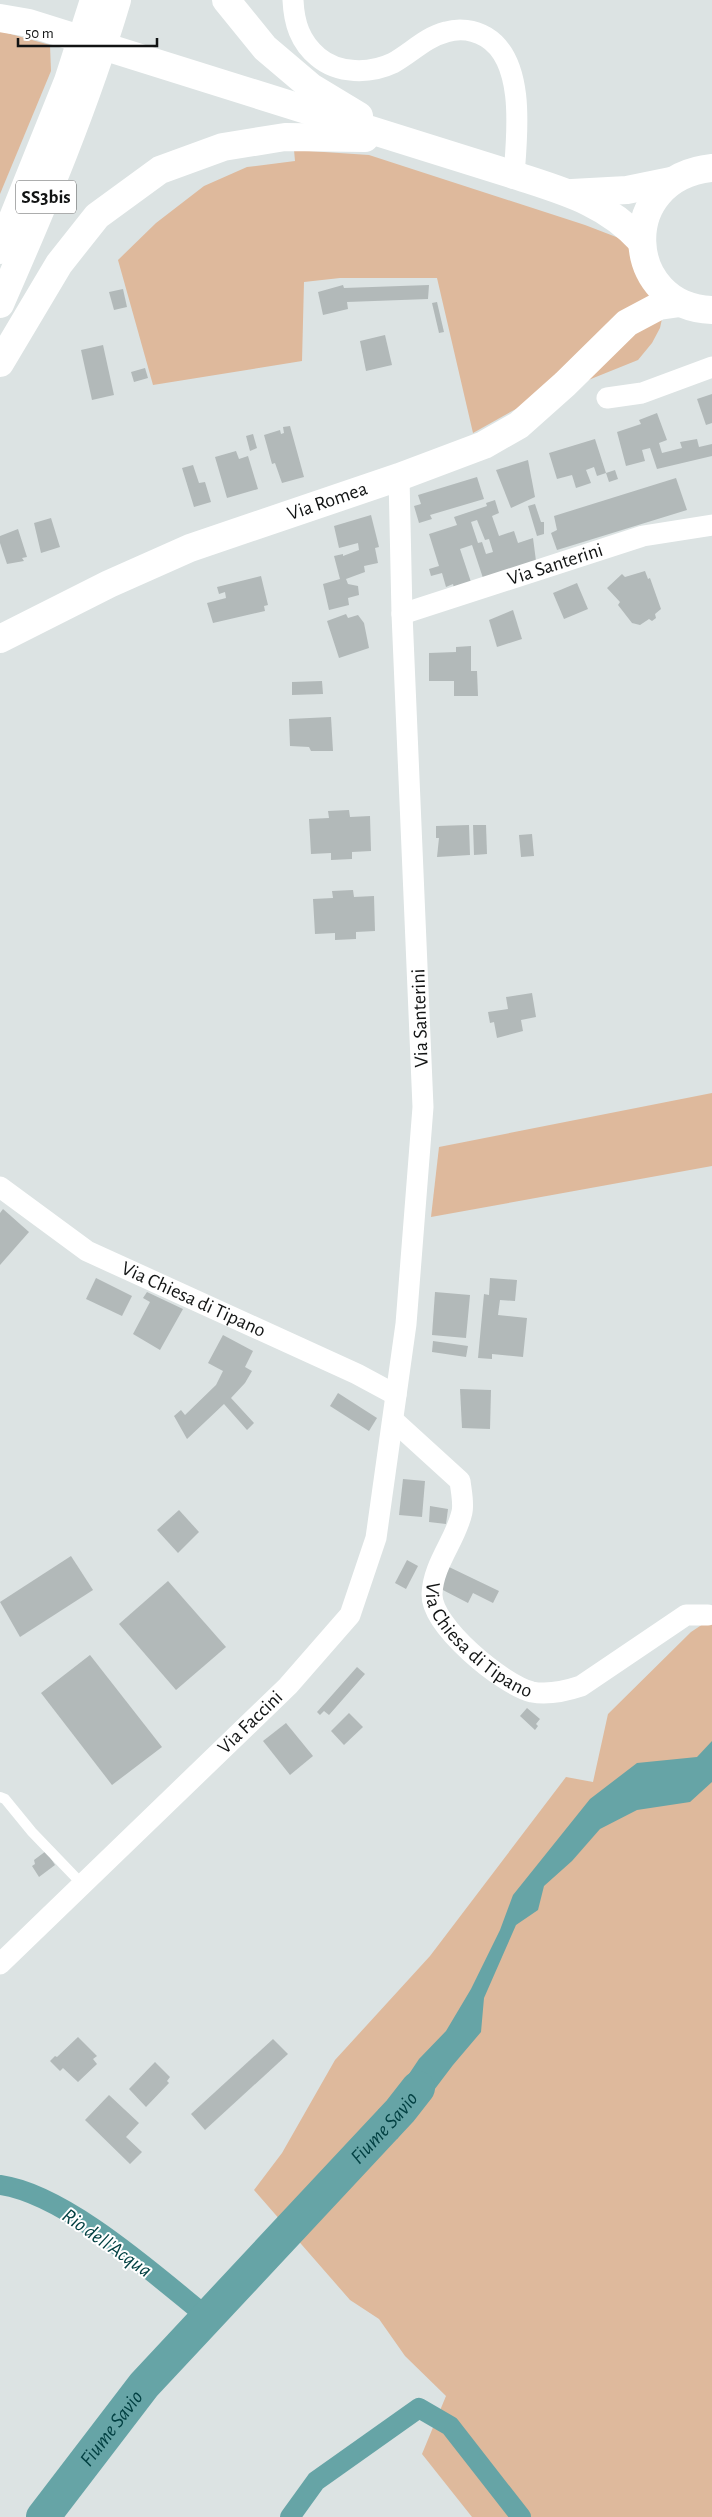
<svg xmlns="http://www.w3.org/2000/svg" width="712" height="2517" font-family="'Alegreya Sans',sans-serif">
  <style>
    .green { fill: #deb99c }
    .water { fill: #66a4a6 }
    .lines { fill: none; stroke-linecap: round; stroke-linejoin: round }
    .canal { stroke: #66a4a6; stroke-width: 20 }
    .river { stroke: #66a4a6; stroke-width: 34 }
    .building { fill: #b2b9b9; fill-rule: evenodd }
    .lane { stroke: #fff; stroke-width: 10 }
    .street { stroke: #fff; stroke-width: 21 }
    .secondary { stroke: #fff; stroke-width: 28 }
    .highway { stroke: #fff; stroke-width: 28 }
    .labels { text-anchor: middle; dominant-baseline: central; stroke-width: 4; stroke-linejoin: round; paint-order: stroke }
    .shield { fill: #fff; stroke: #595a5a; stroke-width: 1 }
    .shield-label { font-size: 19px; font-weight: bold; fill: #121414 }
    .street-label { font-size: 20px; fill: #121414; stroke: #fff }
    .water-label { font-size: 21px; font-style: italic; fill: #024042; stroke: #fff }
  </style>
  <rect width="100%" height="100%" fill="#dce3e3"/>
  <!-- green -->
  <g class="green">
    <polygon points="0,31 50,45 51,71 0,194"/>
    <polygon points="294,150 369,155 585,225 624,240 665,305 660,328 652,343 638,360 514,410 473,433 437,278 340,278 304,282 302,361 153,385 118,260 156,223 204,186 247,167 295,161"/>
    <polygon points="712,1093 712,1166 431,1217 439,1147"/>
    <polygon points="712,1618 712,2517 472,2517 422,2454 446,2396 405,2356 379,2319 350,2300 254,2190 282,2153 335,2060 430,1956 566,1777 593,1782 608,1714 691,1632"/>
  </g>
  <!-- water -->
  <polygon class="water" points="712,1741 712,1782 690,1802 637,1810 600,1829 572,1861 544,1886 538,1910 516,1925 484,1998 481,2032 453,2065 397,2139 378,2110 393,2098 419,2059 446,2031 471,1989 500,1930 513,1895 590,1799 637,1763 697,1757"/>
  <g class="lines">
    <!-- canal -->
    <g class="canal">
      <path d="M0 2185C65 2194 154 2274 206 2316"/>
      <polyline points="290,2517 316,2481 419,2408 450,2426 521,2517"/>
    </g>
    <!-- river -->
    <path class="river" id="s1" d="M43 2517 144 2385 400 2111 418 2088"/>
  </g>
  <!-- building -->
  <g class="building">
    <polygon points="343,285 344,288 429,285 428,299 347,302 348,309 323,315 318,292"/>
    <polygon points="123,289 127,307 114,310 109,292"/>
    <polygon points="437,302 444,332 439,333 432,303"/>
    <polygon points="385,335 392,365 366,371 360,341"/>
    <polygon points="103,345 114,395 92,400 81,350"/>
    <polygon points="145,368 148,378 134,382 131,372"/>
    <polygon points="712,394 712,423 706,425 697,399"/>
    <polygon points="657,413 667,440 659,443 662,453 682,448 680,442 697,439 699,447 712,444 712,456 657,469 650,448 642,450 645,461 626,466 617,432 641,424 639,420"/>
    <polygon points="290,426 304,477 282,483 275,463 272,464 264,435 280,430 281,434 284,433 283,427"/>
    <polygon points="253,434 257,448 250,451 246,436"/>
    <polygon points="595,439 606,473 597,476 594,467 586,470 591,483 576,488 572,475 557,479 549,453"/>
    <polygon points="236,451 239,459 248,456 258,489 227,498 215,457"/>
    <polygon points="528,460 535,497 511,508 496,470"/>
    <polygon points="193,465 199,483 205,482 211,502 194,507 182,468"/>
    <polygon points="615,470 618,479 609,482 606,473"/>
    <polygon points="477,477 484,499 430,515 432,519 419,523 414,506 421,504 418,495"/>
    <polygon points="676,478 687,510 557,550 551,533 557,530 554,516"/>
    <path d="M495 500 499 513 492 516 499 536 514 531 518 543 533 538 536 561 483 578 472 545 460 549 471 582 454 588 453 584 446 587 442 573 431 576 429 569 439 566 429 534 457 525 454 517 487 506 486 503ZM477 520 485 540 489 539 493 552 486 554 482 542 478 543 471 522Z"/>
    <polygon points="535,504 541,522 544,522 544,534 537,536 528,506"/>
    <polygon points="371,515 379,547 375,548 378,563 364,566 365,572 346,579 348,584 358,586 359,595 348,598 349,605 329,610 323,584 340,579 334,556 343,554 343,556 359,550 358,543 339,548 334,526"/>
    <polygon points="51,518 60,547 41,553 34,523"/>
    <polygon points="18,529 27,557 22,558 24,561 7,564 0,543 0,536"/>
    <polygon points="645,571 648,579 650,578 661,609 655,614 656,618 652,621 649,619 640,625 632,623 618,605 620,602 607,588 622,574 625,577"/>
    <polygon points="261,576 268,605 264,606 265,611 213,623 207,603 226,598 225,592 219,594 217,587"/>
    <polygon points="577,583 588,609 564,619 553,593"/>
    <polygon points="513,610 522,639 497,647 489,620"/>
    <polygon points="346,614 348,618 358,615 364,623 369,648 339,658 327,621"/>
    <polygon points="471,646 471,671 477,671 478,696 454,696 454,681 429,681 429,653 456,652 456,647"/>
    <polygon points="322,681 323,694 292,695 292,682"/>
    <polygon points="331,717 333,751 311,751 309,747 290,746 289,719"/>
    <polygon points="349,810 350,817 370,816 371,851 352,852 352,859 331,860 331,853 311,854 309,819 329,818 328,811"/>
    <polygon points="469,825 470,855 437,857 439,838 436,838 436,826"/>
    <polygon points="473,825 486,825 487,854 474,855"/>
    <polygon points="532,834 534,856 521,857 519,835"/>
    <polygon points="353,890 354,897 374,896 375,931 356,932 356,939 335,940 335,933 315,934 313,899 333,898 332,891"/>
    <polygon points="532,993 536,1017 521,1020 523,1031 497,1038 494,1022 490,1023 488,1012 508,1009 506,997"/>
    <polygon points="3,1209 29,1232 0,1265 0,1213"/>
    <polygon points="96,1278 132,1296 122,1316 86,1299"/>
    <polygon points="490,1278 517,1280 515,1301 500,1300 498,1315 527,1318 523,1357 492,1354 492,1359 478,1358 484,1294 489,1295"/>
    <polygon points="147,1292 183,1309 160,1350 133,1334 150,1302 143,1298"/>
    <polygon points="435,1292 470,1295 466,1338 432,1335"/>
    <polygon points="223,1335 253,1351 245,1367 252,1371 245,1383 231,1398 254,1423 247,1430 224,1404 187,1439 174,1416 181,1410 185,1415 216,1385 223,1371 208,1363"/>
    <polygon points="433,1341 468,1346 466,1357 432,1352"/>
    <polygon points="460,1389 491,1390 490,1429 462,1428"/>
    <polygon points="338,1393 377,1418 369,1431 330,1406"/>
    <polygon points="403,1479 425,1481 422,1517 399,1515"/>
    <polygon points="430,1506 448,1509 446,1524 429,1522"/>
    <polygon points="179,1510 199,1532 178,1553 157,1530"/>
    <polygon points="71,1556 93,1590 20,1637 0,1602"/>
    <polygon points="407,1560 418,1566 406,1589 395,1583"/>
    <polygon points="449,1567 499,1591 493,1603 473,1593 468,1603 439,1588"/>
    <polygon points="168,1581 226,1647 176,1690 119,1624"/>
    <polygon points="90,1655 162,1747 112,1785 41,1693"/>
    <polygon points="357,1667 365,1674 329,1715 324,1711 320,1715 317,1712"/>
    <polygon points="527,1708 540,1719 536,1724 538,1726 535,1730 520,1716"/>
    <polygon points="349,1713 363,1727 344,1745 331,1731"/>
    <polygon points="286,1723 313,1756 290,1775 263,1741"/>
    <polygon points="46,1851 55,1865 39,1877 32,1866 35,1864 34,1860"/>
    <polygon points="78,2037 97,2056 93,2059 97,2064 78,2082 63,2068 60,2071 50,2061 55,2056 57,2057"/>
    <polygon points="273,2039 288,2054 205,2130 191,2114"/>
    <polygon points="155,2062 170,2077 167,2081 169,2083 146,2107 129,2089"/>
    <polygon points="109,2095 139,2123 126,2137 142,2152 130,2164 85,2120"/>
  </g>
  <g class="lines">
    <!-- lane -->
    <polyline class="lane" points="0,1797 5,1799 32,1832 82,1884"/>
    <!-- street -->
    <g class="street">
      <path d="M293 0C294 23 300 42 318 57 338 74 370 74 393 63 411 53 426 37 446 32 459 28 474 30 486 37 526 61 517 136 514 175"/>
      <polyline points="607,398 642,393 712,367"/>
      <path id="s2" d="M402 614 643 536 712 525"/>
      <path id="s3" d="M0 1187 87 1251 357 1374 396 1395"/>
      <path id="s4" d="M393 1420 460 1481C461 1490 464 1503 462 1512 456 1540 433 1564 432 1594 431 1626 503 1685 532 1692 548 1695 566 1691 581 1686L686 1615H708"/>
      <path id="s5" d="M0 1964 288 1686 350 1615 376 1538 406 1324 423 1107 402 614 399 477"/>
    </g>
    <!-- secondary -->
    <g class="secondary">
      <path d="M712 168C615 178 623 307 712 310"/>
      <path d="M514 175C563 191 606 202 641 241"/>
      <polyline points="572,193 627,190 671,181"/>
      <path id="s6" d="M0 639 109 584 190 548 399 477 484 445 519 425 565 384 627 323 659 306 680 303"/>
    </g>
    <!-- highway -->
    <g class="highway">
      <polyline points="226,0 265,48 311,87 359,116"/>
      <polyline points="0,18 29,23 514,175"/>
      <polyline points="0,250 68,81 94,0"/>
      <path d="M0 304C44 204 86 104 117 0"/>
      <polyline points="0,363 59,264 97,216 160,170 223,147 285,137 365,138"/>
    </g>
  </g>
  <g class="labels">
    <!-- shield labels -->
    <rect class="shield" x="16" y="180.5" width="60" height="33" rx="4"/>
    <g class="shield-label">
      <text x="46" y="197">SS3bis</text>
    </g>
    <!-- street labels -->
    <g class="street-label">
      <text stroke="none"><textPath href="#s6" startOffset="356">Via Romea</textPath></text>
      <text stroke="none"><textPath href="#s2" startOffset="161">Via Santerini</textPath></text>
      <text transform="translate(420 1018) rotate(-92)">Via Santerini</text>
      <text stroke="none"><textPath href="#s3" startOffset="225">Via Chiesa di Tipano</textPath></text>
      <text stroke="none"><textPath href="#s4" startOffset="276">Via Chiesa di Tipano</textPath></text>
      <text stroke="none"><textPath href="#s5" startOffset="348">Via Faccini</textPath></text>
    </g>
    <!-- water labels -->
    <g class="water-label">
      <text stroke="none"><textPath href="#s1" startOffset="518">Fiume Savio</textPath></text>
      <text transform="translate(107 2243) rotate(35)">Rio dell'Acqua</text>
      <text stroke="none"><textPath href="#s1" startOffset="112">Fiume Savio</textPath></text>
    </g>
  </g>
  <!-- scale -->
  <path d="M18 38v8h139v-8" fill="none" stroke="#121414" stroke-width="2.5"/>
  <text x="25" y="38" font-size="15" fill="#121414" stroke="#ffffff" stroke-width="4" paint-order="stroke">50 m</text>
</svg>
